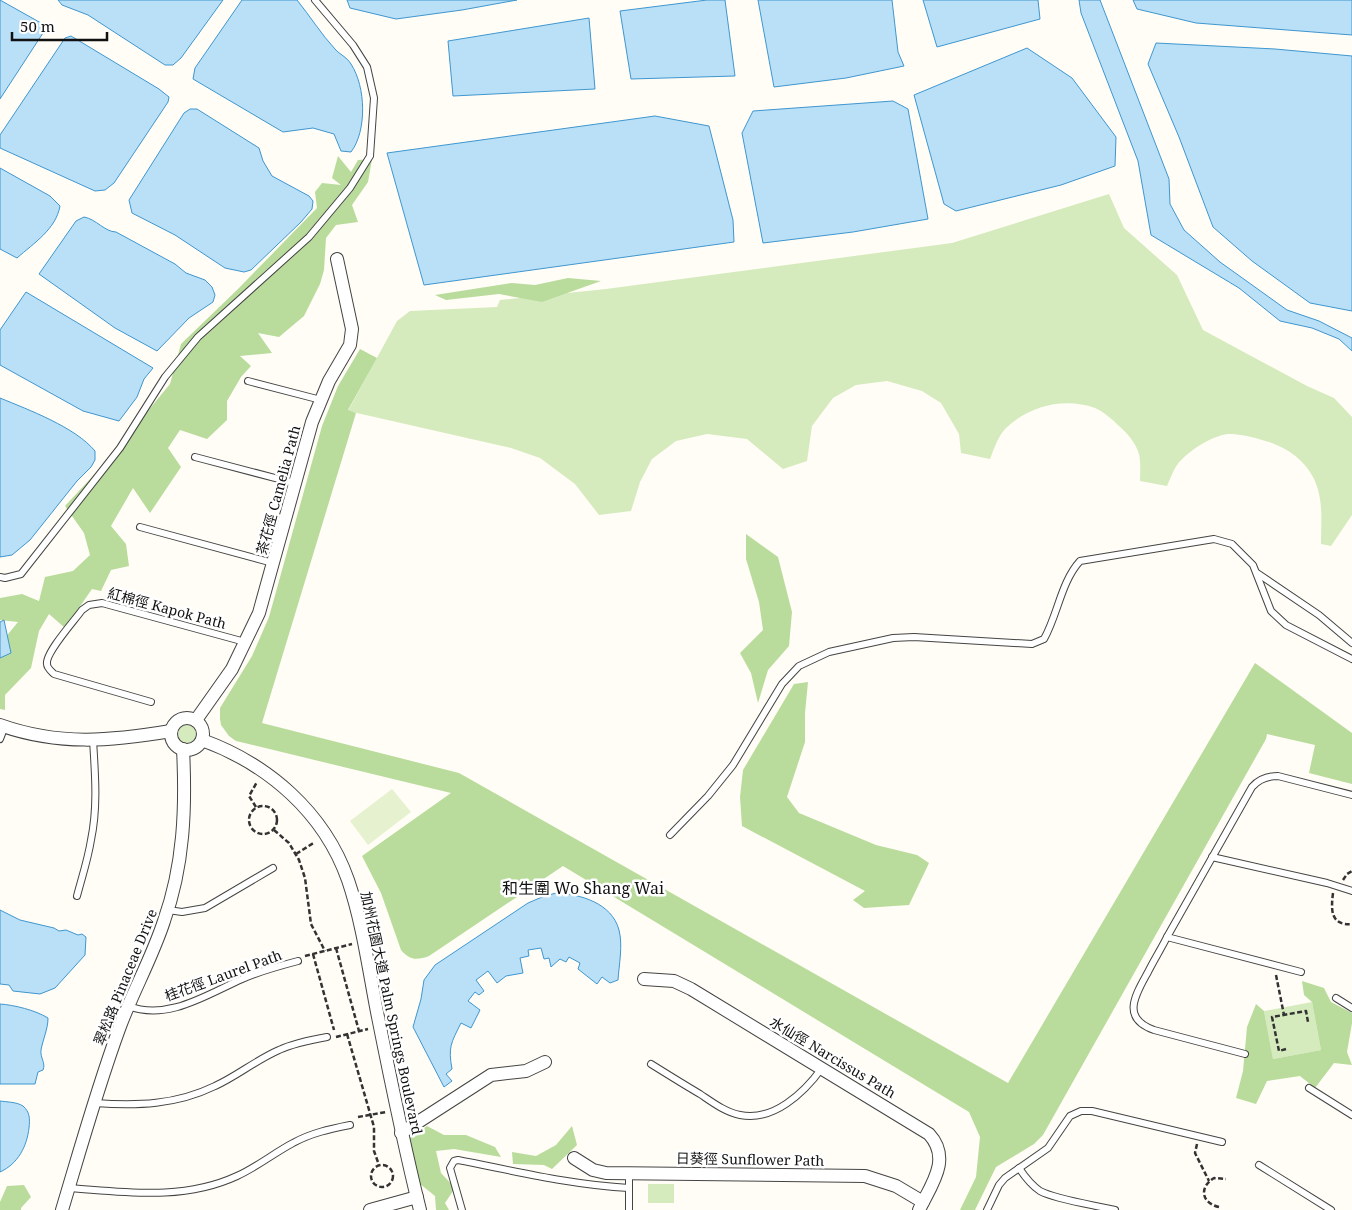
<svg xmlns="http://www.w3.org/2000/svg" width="1352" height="1210" font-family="'Noto Serif','Noto Sans TC',serif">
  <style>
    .green { fill: #d5ebbd }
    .forest { fill: #b9dc9c }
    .pitch { fill: #e6f2cf }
    .water { fill: #b9e0f7; stroke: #3f96cf }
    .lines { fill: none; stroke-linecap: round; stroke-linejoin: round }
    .lane-casing { stroke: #444; stroke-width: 8 }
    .street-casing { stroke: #444; stroke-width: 14 }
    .path { stroke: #333; stroke-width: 2.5; stroke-dasharray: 5 2.5; stroke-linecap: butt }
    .lane { stroke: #fff; stroke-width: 6 }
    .street { stroke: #fff; stroke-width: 12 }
    .labels { text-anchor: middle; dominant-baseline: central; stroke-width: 5; stroke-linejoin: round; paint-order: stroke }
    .street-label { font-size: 14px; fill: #111; stroke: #fff }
    .quarter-label { font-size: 16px; fill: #111; stroke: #fff }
  </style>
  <rect width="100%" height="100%" fill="#fffdf5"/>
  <!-- green -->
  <g class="green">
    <path d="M1109 194 1124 228 1177 275 1203 330 1307 386 1334 398 1352 417V515L1331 546 1321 544C1321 521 1324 498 1313 477 1303 459 1288 449 1269 442 1260 439 1239 433 1228 434 1211 436 1188 451 1177 465 1173 471 1170 479 1167 486L1140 481C1140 472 1141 463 1139 454 1136 443 1127 433 1119 426 1113 420 1103 411 1095 408 1064 397 1029 406 1006 428 998 436 994 449 990 459L961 453 959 434 941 403 922 391 887 381 856 385 833 398 812 426 807 461 783 469 747 439 707 434 676 441 652 459 640 482 631 511 599 515 575 484 540 458 511 448 348 411 397 321 410 311 497 307 500 300 606 289 952 243Z"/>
    <circle cx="187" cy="734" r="9"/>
    <polygon points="1312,1002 1321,1050 1273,1059 1264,1011"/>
    <rect x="648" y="1184" width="26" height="19"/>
  </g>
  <!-- forest -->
  <g class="forest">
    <polygon points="338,156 351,172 358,160 372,159 368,182 352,205 358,222 336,225 326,238 324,270 320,284 304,316 279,337 258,333 272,353 240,356 251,366 241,377 227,401 227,420 207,439 180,430 168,448 181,467 150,513 133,488 111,526 126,544 129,566 111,570 101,591 92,589 65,628 49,614 39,631 31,668 5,695 5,710 0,709 0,644 18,622 0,620 0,598 22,594 39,601 45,577 73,571 90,555 84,533 65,506 104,464 170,384 181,344 238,289 317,208 315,192 322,183 341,185 332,178"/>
    <polygon points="568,278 601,281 542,302 499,294 446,300 435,295 512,283 535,285"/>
    <path d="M360 349 377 358 348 410 356 413 262 723 459 773 1008 1083 1255 663 1352 733V784L1309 773 1315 745 1267 734 1266 739 1043 1135 1034 1144 996 1167 975 1210H960L976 1177 980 1137 969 1112 563 866 429 956C418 960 410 961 401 950L381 893 362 856 451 793 236 741 229 736 221 725 220 719V708L252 656 269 617 322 426 338 386Z"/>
    <polygon points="746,534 778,557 792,612 789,646 768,670 758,703 751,673 740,653 763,630 759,602 746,559"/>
    <polygon points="808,682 805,713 805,742 787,797 799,813 876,845 917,855 929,863 909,905 864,908 853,900 865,891 742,826 740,797 743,770 794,684"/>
    <polygon points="1302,981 1324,988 1331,1002 1352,1013 1352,1023 1347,1052 1352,1065 1334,1063 1315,1088 1300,1076 1267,1081 1256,1104 1236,1098 1243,1071 1247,1027 1256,1004 1264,1011 1273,1059 1321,1050 1312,1002 1304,995"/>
    <polygon points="427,1126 444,1135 466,1135 495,1147 501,1157 454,1149 436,1151 441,1173 455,1188 445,1203 449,1210 436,1210 435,1196 414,1179 403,1142"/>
    <polygon points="572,1126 577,1145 552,1169 544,1165 513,1164 512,1152 536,1156 556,1145"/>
    <polygon points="24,1185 31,1197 21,1208 21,1210 0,1210 0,1202 7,1186"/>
  </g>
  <!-- pitch -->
  <polygon class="pitch" points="392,789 411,812 368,845 350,821"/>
  <!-- water -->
  <g class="water">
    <polygon points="0,0 41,23 43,29 43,33 0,99"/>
    <polygon points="58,0 223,0 181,58 173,65 165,65 88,15 62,5"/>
    <path d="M242 0H297C310 16 321 34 335 49 340 55 346 56 351 64 366 87 367 131 351 152L341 151 334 134 313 128 283 132 193 79 195 68Z"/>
    <polygon points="347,0 517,0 462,10 396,19 350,8"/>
    <polygon points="707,0 725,0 735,76 631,79 620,11"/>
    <polygon points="758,0 892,0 898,52 904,66 846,78 774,87"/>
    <polygon points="923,0 1038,0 1040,19 937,47"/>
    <polygon points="1079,0 1100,0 1169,179 1170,204 1184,230 1220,262 1287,310 1319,321 1352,338 1352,351 1339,339 1312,328 1280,321 1239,288 1151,235 1138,161 1081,13"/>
    <polygon points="1133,0 1352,0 1352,35 1196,23 1137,9"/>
    <polygon points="589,18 595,89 453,96 448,41"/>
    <polygon points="71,36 159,89 169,97 168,102 114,183 105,190 95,191 0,148 0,135 65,38"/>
    <polygon points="1156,43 1275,49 1352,56 1352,311 1310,303 1252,261 1213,227 1179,137 1148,64"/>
    <polygon points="1027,48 1072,78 1116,137 1115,166 1061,185 956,211 944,204 914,95"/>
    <polygon points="893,101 908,109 928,219 853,232 763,243 742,133 753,111"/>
    <polygon points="190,109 197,109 259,148 263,161 272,176 309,196 313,201 312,209 301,222 251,270 244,272 225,268 175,235 132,213 129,200 184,113"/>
    <polygon points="655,116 709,126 733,220 734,242 424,285 387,153"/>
    <path d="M0 168 50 196 60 206C56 229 34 243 17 258L0 249Z"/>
    <path d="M84 217C96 219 105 232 116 232L175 264 186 273 205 280 212 287 215 295 213 302 189 318 157 351 115 328 39 274 76 221Z"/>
    <polygon points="26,292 153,368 144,379 137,397 119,421 83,411 0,365 0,330"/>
    <path d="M0 398C29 410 75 427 95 451V460L91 467 77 481 30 540 12 555 0 557Z"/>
    <polygon points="4,620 11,653 0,658 0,622"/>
    <path d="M556 893C580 894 612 903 619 930 623 945 619 965 618 980L610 983 602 977 597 984 578 969 580 963 569 957 566 962 560 959 551 967 549 958 544 959 541 948 528 950 529 956 520 958 523 973 506 976 497 983 488 971 476 980 484 991 479 995 475 992 468 1001 480 1010 471 1028 461 1023C451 1043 448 1047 452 1069L446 1074 452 1081 444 1087 413 1027 421 999 424 980 435 965 528 903 542 897Z"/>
    <polygon points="0,910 20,920 54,928 59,931 66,930 78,935 82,934 86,937 85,955 55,988 40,994 13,991 9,985 0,984"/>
    <path d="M0 1004C14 1005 35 1010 48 1018 48 1029 43 1039 41 1050 40 1058 46 1063 43 1070L38 1072 35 1084H0Z"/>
    <path d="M0 1101C7 1102 17 1102 23 1106 30 1112 30 1119 29 1128 27 1146 18 1164 0 1172Z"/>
  </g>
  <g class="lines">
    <!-- lane casing -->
    <g class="lane-casing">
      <g id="lane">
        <polyline points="248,381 321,400"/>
        <polyline points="195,457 294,483"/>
        <polyline points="140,527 273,563"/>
        <polyline points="1257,573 1319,615 1352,643"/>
        <polyline points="0,577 5,578 21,574 120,448 165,377 198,337 309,237 350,188 370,156 374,98 367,67 353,45 315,0"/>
        <path d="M151 702 54 674C51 671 47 668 47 664 45 653 75 620 82 610L89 605 102 603 245 642"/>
        <polyline points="0,739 5,726"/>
        <path d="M670 835 708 796 733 765 782 684 799 666 829 652 893 638 914 637 1032 644 1044 639C1058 614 1061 582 1080 561L1214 539 1232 544 1253 565 1271 611 1286 625 1352 659"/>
        <polyline points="1212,857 1327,883 1352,891"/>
        <path d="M77 896C82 877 88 859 91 840 98 807 95 773 93 740"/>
        <polyline points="168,910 182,912 205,908 273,868"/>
        <path d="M1167 937C1161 949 1154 960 1148 972 1136 994 1120 1018 1154 1030L1245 1054"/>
        <path d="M1301 972 1167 937 1252 787C1259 779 1267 776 1278 776L1352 795"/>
        <polyline points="1336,998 1352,1008"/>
        <path d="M128 1006C168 1021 206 995 242 979 260 971 279 966 298 961"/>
        <path d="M651 1064C667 1074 683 1084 700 1094 712 1102 725 1112 740 1115 773 1122 804 1093 822 1068"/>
        <polyline points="1309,1088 1352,1115"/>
        <path d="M95 1103C137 1106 176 1105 215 1086 237 1076 256 1060 279 1050 294 1043 310 1040 327 1037"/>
        <polyline points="1259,1165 1331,1210"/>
        <path d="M1019 1168C1025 1177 1031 1185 1040 1191 1057 1200 1095 1205 1115 1210"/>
        <polyline points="629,1173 629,1210"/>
        <path d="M69 1188C126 1192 183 1201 237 1176 257 1167 274 1153 293 1143 311 1133 330 1129 350 1125"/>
        <path d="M462 1210 450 1168 454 1161 458 1160C515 1171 571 1185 629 1188"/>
        <polyline points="987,1210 999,1185 1005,1178 1048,1148 1070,1116 1081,1111 1092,1111 1222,1142"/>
      </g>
    </g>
    <!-- street casing -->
    <g class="street-casing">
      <g id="street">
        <circle cx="187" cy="734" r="16"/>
        <polyline points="196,720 232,669 259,613 312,422 329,381 350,345 352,329 337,259"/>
        <path d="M0 725C59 746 111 741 171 731"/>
        <path d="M202 740C268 764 324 812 348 880 363 924 369 972 378 1017 391 1082 404 1146 420 1210"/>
        <path d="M644 979 674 981 691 989 929 1134C952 1159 931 1185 919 1210"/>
        <polyline points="401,1133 491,1075 526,1071 545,1062"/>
        <polyline points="574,1158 593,1170 606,1173 865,1176 896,1186 923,1202"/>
        <path d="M62 1210C80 1150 97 1089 119 1029 132 993 152 958 164 921 184 865 186 808 183 749"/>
        <polyline points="370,1210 417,1197"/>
      </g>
    </g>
    <!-- path -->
    <g class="path">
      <circle cx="263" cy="820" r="14"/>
      <polyline points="256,807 249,796 257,782"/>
      <polyline points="274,830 289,843 299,860 305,878 311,924 325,951"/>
      <polyline points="296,854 315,842"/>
      <polyline points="1343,880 1347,874 1352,871"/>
      <path d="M1333 893C1331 909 1330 926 1352 924"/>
      <polyline points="336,948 359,1031"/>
      <polyline points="313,954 334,1030"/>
      <polyline points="305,956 352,944"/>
      <polyline points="1276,975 1284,1015"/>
      <polyline points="347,1034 374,1127 374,1151 379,1165"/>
      <polyline points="336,1037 368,1029"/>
      <polyline points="1286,1049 1279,1051 1272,1017 1306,1011 1308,1022"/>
      <polyline points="358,1117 386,1112"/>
      <polyline points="1197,1144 1195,1153 1209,1181"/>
      <circle cx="382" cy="1176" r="11"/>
      <path d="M1219 1207C1201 1203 1199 1187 1214 1178L1226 1179"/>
    </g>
    <!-- lane -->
    <use href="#lane" class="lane"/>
    <!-- street -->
    <use href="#street" class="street"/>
  </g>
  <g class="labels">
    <!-- street labels -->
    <g class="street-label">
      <text transform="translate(278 490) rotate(-75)">茶花徑 Camelia Path</text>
      <text transform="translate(167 608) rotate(15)">紅棉徑 Kapok Path</text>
      <text transform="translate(223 975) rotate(-20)">桂花徑 Laurel Path</text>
      <text transform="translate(125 977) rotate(-68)">翠松路 Pinaceae Drive</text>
      <text transform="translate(392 1013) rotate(78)">加州花園大道 Palm Springs Boulevard</text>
      <text transform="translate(833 1057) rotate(31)">水仙徑 Narcissus Path</text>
      <text transform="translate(750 1159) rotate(1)">日葵徑 Sunflower Path</text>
    </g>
    <!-- quarter labels -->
    <g class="quarter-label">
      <text x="583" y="888">和生圍 Wo Shang Wai</text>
    </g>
  </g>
  <!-- scale -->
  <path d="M12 32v8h95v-8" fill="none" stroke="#111111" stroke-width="2.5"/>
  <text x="20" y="32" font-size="15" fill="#111111" stroke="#ffffff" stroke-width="4" paint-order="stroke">50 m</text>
</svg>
